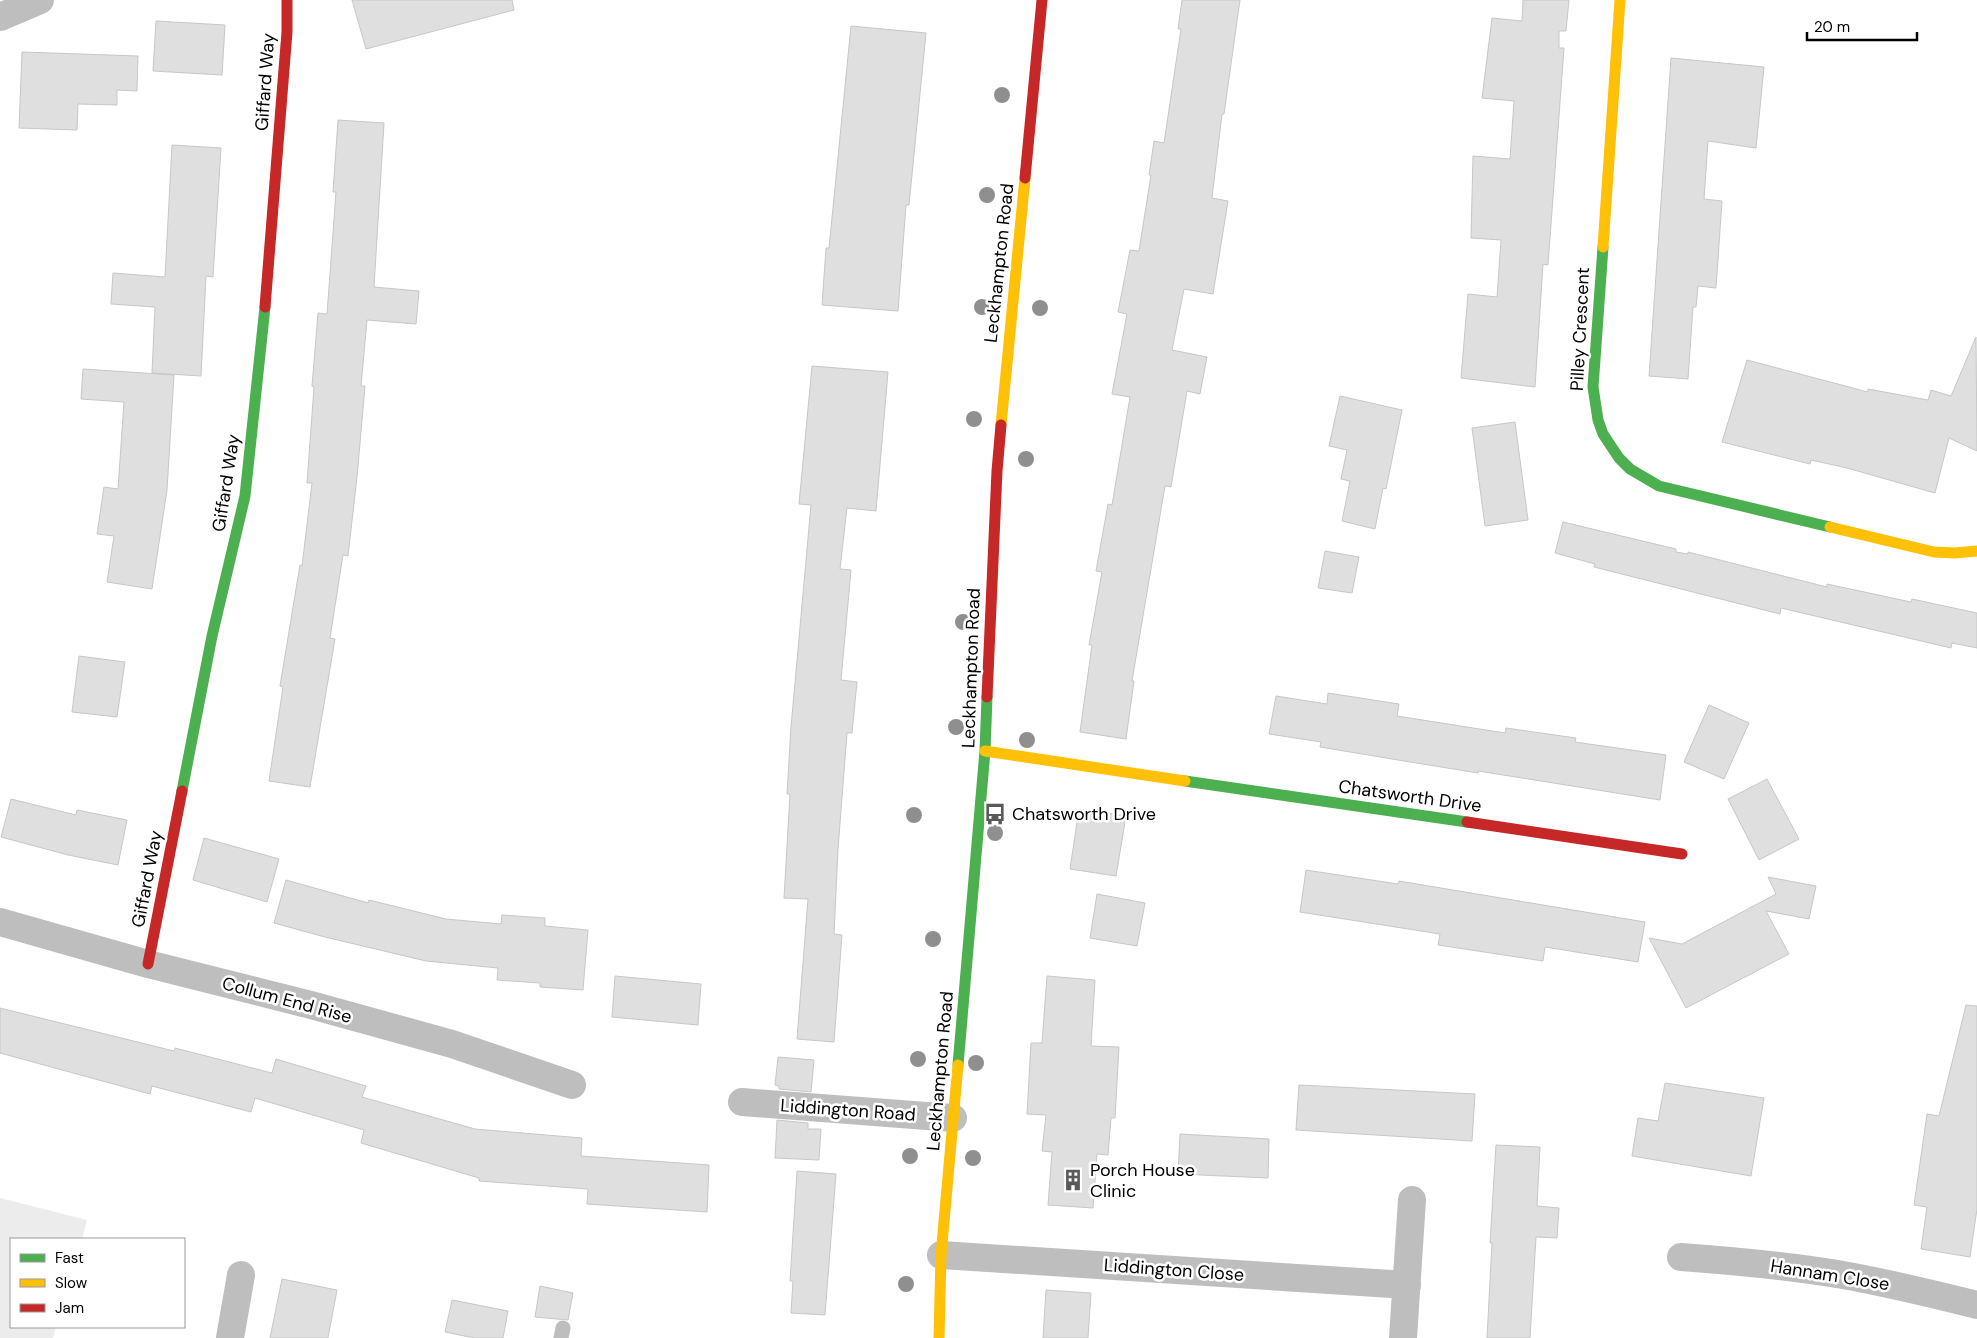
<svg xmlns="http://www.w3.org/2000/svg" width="1977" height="1338" font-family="'DM Sans',sans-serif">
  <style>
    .green { fill: #ececec }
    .building { fill: #dfdfdf; stroke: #c7c7c7 }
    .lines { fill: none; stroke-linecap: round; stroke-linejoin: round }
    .lane { stroke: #bebebe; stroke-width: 15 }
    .street { stroke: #bebebe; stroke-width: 28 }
    .fast { stroke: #4caf50; stroke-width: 11 }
    .slow { stroke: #ffc107; stroke-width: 11 }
    .jam { stroke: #c62828; stroke-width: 11 }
    .tree { fill: #8f8f8f }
    .labels { text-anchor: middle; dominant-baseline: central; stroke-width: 5; stroke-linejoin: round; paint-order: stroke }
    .street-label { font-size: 18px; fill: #000; stroke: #fff }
    .poi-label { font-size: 18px; fill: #000; stroke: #fff; text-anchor: start }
  </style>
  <rect width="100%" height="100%" fill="#fff"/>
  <!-- green -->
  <polygon class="green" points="0,1198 87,1220 82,1239 11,1239 11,1327 56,1327 53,1338 0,1338"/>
  <!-- building -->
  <g class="building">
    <polygon points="352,0 512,0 514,10 366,49"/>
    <polygon points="1182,0 1240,0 1224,114 1222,114 1212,198 1228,201 1213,294 1184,289 1172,350 1207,357 1200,394 1187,391 1171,487 1165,486 1132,681 1134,681 1126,739 1080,732 1092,645 1089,645 1102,572 1096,571 1108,504 1112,505 1130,397 1112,394 1127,314 1118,312 1130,250 1139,251 1151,175 1149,175 1154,141 1164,143 1181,29 1178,29"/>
    <polygon points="1523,0 1569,0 1566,31 1559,31 1559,48 1564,48 1548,265 1543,264 1535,387 1461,378 1468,294 1497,297 1501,240 1471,238 1473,156 1510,159 1514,101 1482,98 1492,18 1522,21"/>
    <polygon points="156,21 225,25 222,75 153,71"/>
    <polygon points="851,26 926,33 909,205 906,205 898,311 822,305 826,248 829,248"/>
    <polygon points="22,52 138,56 137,91 117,90 117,105 78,104 77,130 19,128"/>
    <polygon points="1671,58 1764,67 1756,148 1708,141 1704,199 1722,201 1716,288 1698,286 1696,307 1693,307 1688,379 1649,376"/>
    <polygon points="338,120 384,123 374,287 419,291 416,324 367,320 361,386 365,386 357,477 348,556 343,555 330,638 335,639 310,787 269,781 283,687 280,686 300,565 302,566 312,483 307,483 314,387 312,386 318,313 327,314 336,192 333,192"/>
    <polygon points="172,145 221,148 213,277 206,276 201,376 152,373 155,307 111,304 113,273 165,277"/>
    <polygon points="1976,337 1977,451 1949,438 1935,493 1847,468 1811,460 1810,464 1722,442 1747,360 1868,392 1868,389 1928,400 1931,390 1951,396"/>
    <polygon points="812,366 888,372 876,511 847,508 840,569 851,570 841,680 857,682 852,733 847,733 838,849 834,934 842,935 834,1042 797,1039 808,899 784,898 790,794 787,794 791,727 811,505 799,504"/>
    <polygon points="83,369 174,375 167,490 152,589 107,582 114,536 97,534 104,487 118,489 124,402 81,399"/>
    <polygon points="1340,396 1402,410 1386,489 1383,488 1375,529 1342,521 1350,481 1341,479 1347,450 1329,446"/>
    <polygon points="1515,422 1528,520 1485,526 1472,428"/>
    <polygon points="1563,522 1676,549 1676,552 1688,554 1688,552 1827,587 1827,584 1911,602 1912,599 1977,613 1977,648 1952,643 1951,648 1781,608 1780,614 1594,567 1595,564 1555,553"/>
    <polygon points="1325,551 1359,557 1352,593 1318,588"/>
    <polygon points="79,656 125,662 117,717 72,712"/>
    <polygon points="1328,693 1399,704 1397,716 1505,733 1506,728 1576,738 1575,742 1666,755 1660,800 1478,771 1478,773 1410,762 1320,747 1321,742 1269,734 1276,696 1327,704"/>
    <polygon points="1709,705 1749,723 1724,779 1684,762"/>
    <polygon points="1767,779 1799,839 1759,860 1728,799"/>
    <polygon points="11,799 76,815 77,810 127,820 118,865 68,855 1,837"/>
    <polygon points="1079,809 1126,816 1116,876 1070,869"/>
    <polygon points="204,838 279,859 267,902 193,880"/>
    <polygon points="1306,870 1398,884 1399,881 1645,922 1638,962 1545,947 1543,961 1438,945 1440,934 1300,912"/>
    <polygon points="1768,877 1816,886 1809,919 1766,911 1789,954 1686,1008 1649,938 1682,944 1776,894"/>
    <polygon points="286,880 368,903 369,900 446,919 501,924 502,915 545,918 545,926 588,930 583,990 540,987 540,983 497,980 498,968 426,961 325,937 274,923"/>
    <polygon points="1097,894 1145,903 1137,946 1090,938"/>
    <polygon points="615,976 701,984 698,1025 612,1017"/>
    <polygon points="1047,976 1095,980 1091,1046 1119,1047 1115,1118 1111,1118 1108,1155 1097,1154 1093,1208 1048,1205 1052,1152 1042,1151 1046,1115 1027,1114 1031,1043 1042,1043"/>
    <polygon points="1966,1005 1977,1006 1977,1209 1970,1257 1921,1249 1927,1207 1914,1205 1927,1114 1939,1116"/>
    <polygon points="0,1008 174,1051 175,1048 272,1073 276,1059 366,1086 362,1097 475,1129 582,1138 581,1156 709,1165 707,1212 587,1204 588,1189 479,1181 479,1178 361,1143 364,1130 255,1098 251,1112 152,1086 150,1094 0,1053"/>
    <polygon points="778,1057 814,1060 811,1092 779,1089 779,1086 775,1085"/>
    <polygon points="1665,1083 1764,1098 1751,1176 1632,1156 1638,1118 1658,1121"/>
    <polygon points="1299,1085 1475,1094 1472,1141 1296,1130"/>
    <polygon points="777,1120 808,1123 808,1129 821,1129 819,1160 775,1158"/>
    <polygon points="1180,1134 1269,1139 1268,1178 1178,1174"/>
    <polygon points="1496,1145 1540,1147 1537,1206 1559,1208 1557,1238 1536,1237 1530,1338 1487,1338 1492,1243 1490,1243"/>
    <polygon points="797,1171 836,1174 825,1315 791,1313 793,1281 790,1281"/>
    <polygon points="282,1279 337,1290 328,1338 270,1338"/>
    <polygon points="540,1286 573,1293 568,1320 535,1317"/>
    <polygon points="1046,1290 1091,1293 1088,1338 1043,1338"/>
    <polygon points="452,1300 508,1311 503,1338 474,1338 445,1332"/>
  </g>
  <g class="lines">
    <!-- lane -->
    <polyline class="lane" points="561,1338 563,1328"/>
    <!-- street -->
    <g class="street">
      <polyline points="0,17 40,0"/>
      <polyline points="0,922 148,964 311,1005 452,1044 572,1085"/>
      <polyline points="742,1102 953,1118"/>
      <polyline points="941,1255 1407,1285"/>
      <path d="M1681 1257C1736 1261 1790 1266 1843 1275 1888 1283 1933 1294 1977 1305"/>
      <polyline points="230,1338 241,1275"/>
      <polyline points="1403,1338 1412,1200"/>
    </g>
    <!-- fast -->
    <g class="fast">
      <polyline points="1603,247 1593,387 1598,420 1603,434 1619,458 1630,469 1659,486 1830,527"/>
      <polyline points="1185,781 1467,822"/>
      <polyline points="182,791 212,636 245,496 265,307"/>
      <polyline points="958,1065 985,751 987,697"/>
    </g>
    <!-- slow -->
    <g class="slow">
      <polyline points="1603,247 1620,0"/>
      <polyline points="1001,425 1025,178"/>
      <polyline points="1830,527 1934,552 1955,553 1977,551"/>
      <polyline points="985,751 1185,781"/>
      <polyline points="939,1338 941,1255 958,1065"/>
    </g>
    <!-- jam -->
    <g class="jam">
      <polyline points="1025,178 1042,0"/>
      <polyline points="265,307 287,32 287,0"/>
      <polyline points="987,697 997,471 1001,425"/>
      <polyline points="1467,822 1682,854"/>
      <polyline points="148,964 182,791"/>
    </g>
  </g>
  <!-- trees -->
  <g class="tree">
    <circle cx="1002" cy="95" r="8"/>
    <circle cx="987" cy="195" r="8"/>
    <circle cx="982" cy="307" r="8"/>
    <circle cx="1040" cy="308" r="8"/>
    <circle cx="974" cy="419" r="8"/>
    <circle cx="1026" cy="459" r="8"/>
    <circle cx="963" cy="622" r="8"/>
    <circle cx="956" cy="727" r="8"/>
    <circle cx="1027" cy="740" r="8"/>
    <circle cx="914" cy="815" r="8"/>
    <circle cx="995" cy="833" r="8"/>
    <circle cx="933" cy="939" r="8"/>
    <circle cx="918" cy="1059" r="8"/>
    <circle cx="976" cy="1063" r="8"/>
    <circle cx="910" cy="1156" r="8"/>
    <circle cx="973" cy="1158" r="8"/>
    <circle cx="906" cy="1284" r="8"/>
  </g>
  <!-- icons -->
  <defs>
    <g id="bus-bare" transform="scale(1.725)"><path d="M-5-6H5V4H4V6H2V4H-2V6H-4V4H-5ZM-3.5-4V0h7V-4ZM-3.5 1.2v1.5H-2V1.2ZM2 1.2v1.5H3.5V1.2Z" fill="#595959" stroke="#fff" stroke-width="2.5" paint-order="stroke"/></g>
    <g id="building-bare" transform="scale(1.725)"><path d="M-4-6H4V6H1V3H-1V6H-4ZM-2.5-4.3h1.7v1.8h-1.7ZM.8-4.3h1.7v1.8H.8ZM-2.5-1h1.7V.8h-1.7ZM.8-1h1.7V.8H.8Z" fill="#595959" stroke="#fff" stroke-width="2.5" paint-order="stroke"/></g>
  </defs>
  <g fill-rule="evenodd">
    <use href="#bus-bare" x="995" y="814"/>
    <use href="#building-bare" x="1073" y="1180"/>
  </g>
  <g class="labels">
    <!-- street labels -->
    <g class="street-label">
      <text transform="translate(265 82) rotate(-86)">Giffard Way</text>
      <text transform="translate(999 263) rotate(-84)">Leckhampton Road</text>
      <text transform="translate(1580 329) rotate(-87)">Pilley Crescent</text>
      <text transform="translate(226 483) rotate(-81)">Giffard Way</text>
      <text transform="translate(971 668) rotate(-88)">Leckhampton Road</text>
      <text transform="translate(1410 796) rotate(8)">Chatsworth Drive</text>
      <text transform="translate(147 879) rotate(-79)">Giffard Way</text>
      <text transform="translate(287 1000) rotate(15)">Collum End Rise</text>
      <text transform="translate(940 1071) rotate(-85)">Leckhampton Road</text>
      <text transform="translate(848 1110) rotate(4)">Liddington Road</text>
      <text transform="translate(1174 1270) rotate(4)">Liddington Close</text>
      <text transform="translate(1830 1275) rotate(9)">Hannam Close</text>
    </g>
    <!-- poi labels -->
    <g class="poi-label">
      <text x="1012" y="814">Chatsworth Drive</text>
      <text x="1090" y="1170">Porch House<tspan x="1090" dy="21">Clinic</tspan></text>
    </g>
  </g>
  <!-- legend -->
  <rect x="10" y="1238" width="175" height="90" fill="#ffffff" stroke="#999999"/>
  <rect x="20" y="1254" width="25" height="8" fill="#4caf50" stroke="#999999"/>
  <text x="55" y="1263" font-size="15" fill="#000000">Fast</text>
  <rect x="20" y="1279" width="25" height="8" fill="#ffc107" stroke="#999999"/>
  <text x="55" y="1288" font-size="15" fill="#000000">Slow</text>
  <rect x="20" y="1304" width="25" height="8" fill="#c62828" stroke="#999999"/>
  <text x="55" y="1313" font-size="15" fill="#000000">Jam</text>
  <!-- scale -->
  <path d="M1807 32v8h110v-8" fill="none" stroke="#000000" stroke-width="2.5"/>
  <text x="1814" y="32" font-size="15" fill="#000000" stroke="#ffffff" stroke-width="4" paint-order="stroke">20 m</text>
</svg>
